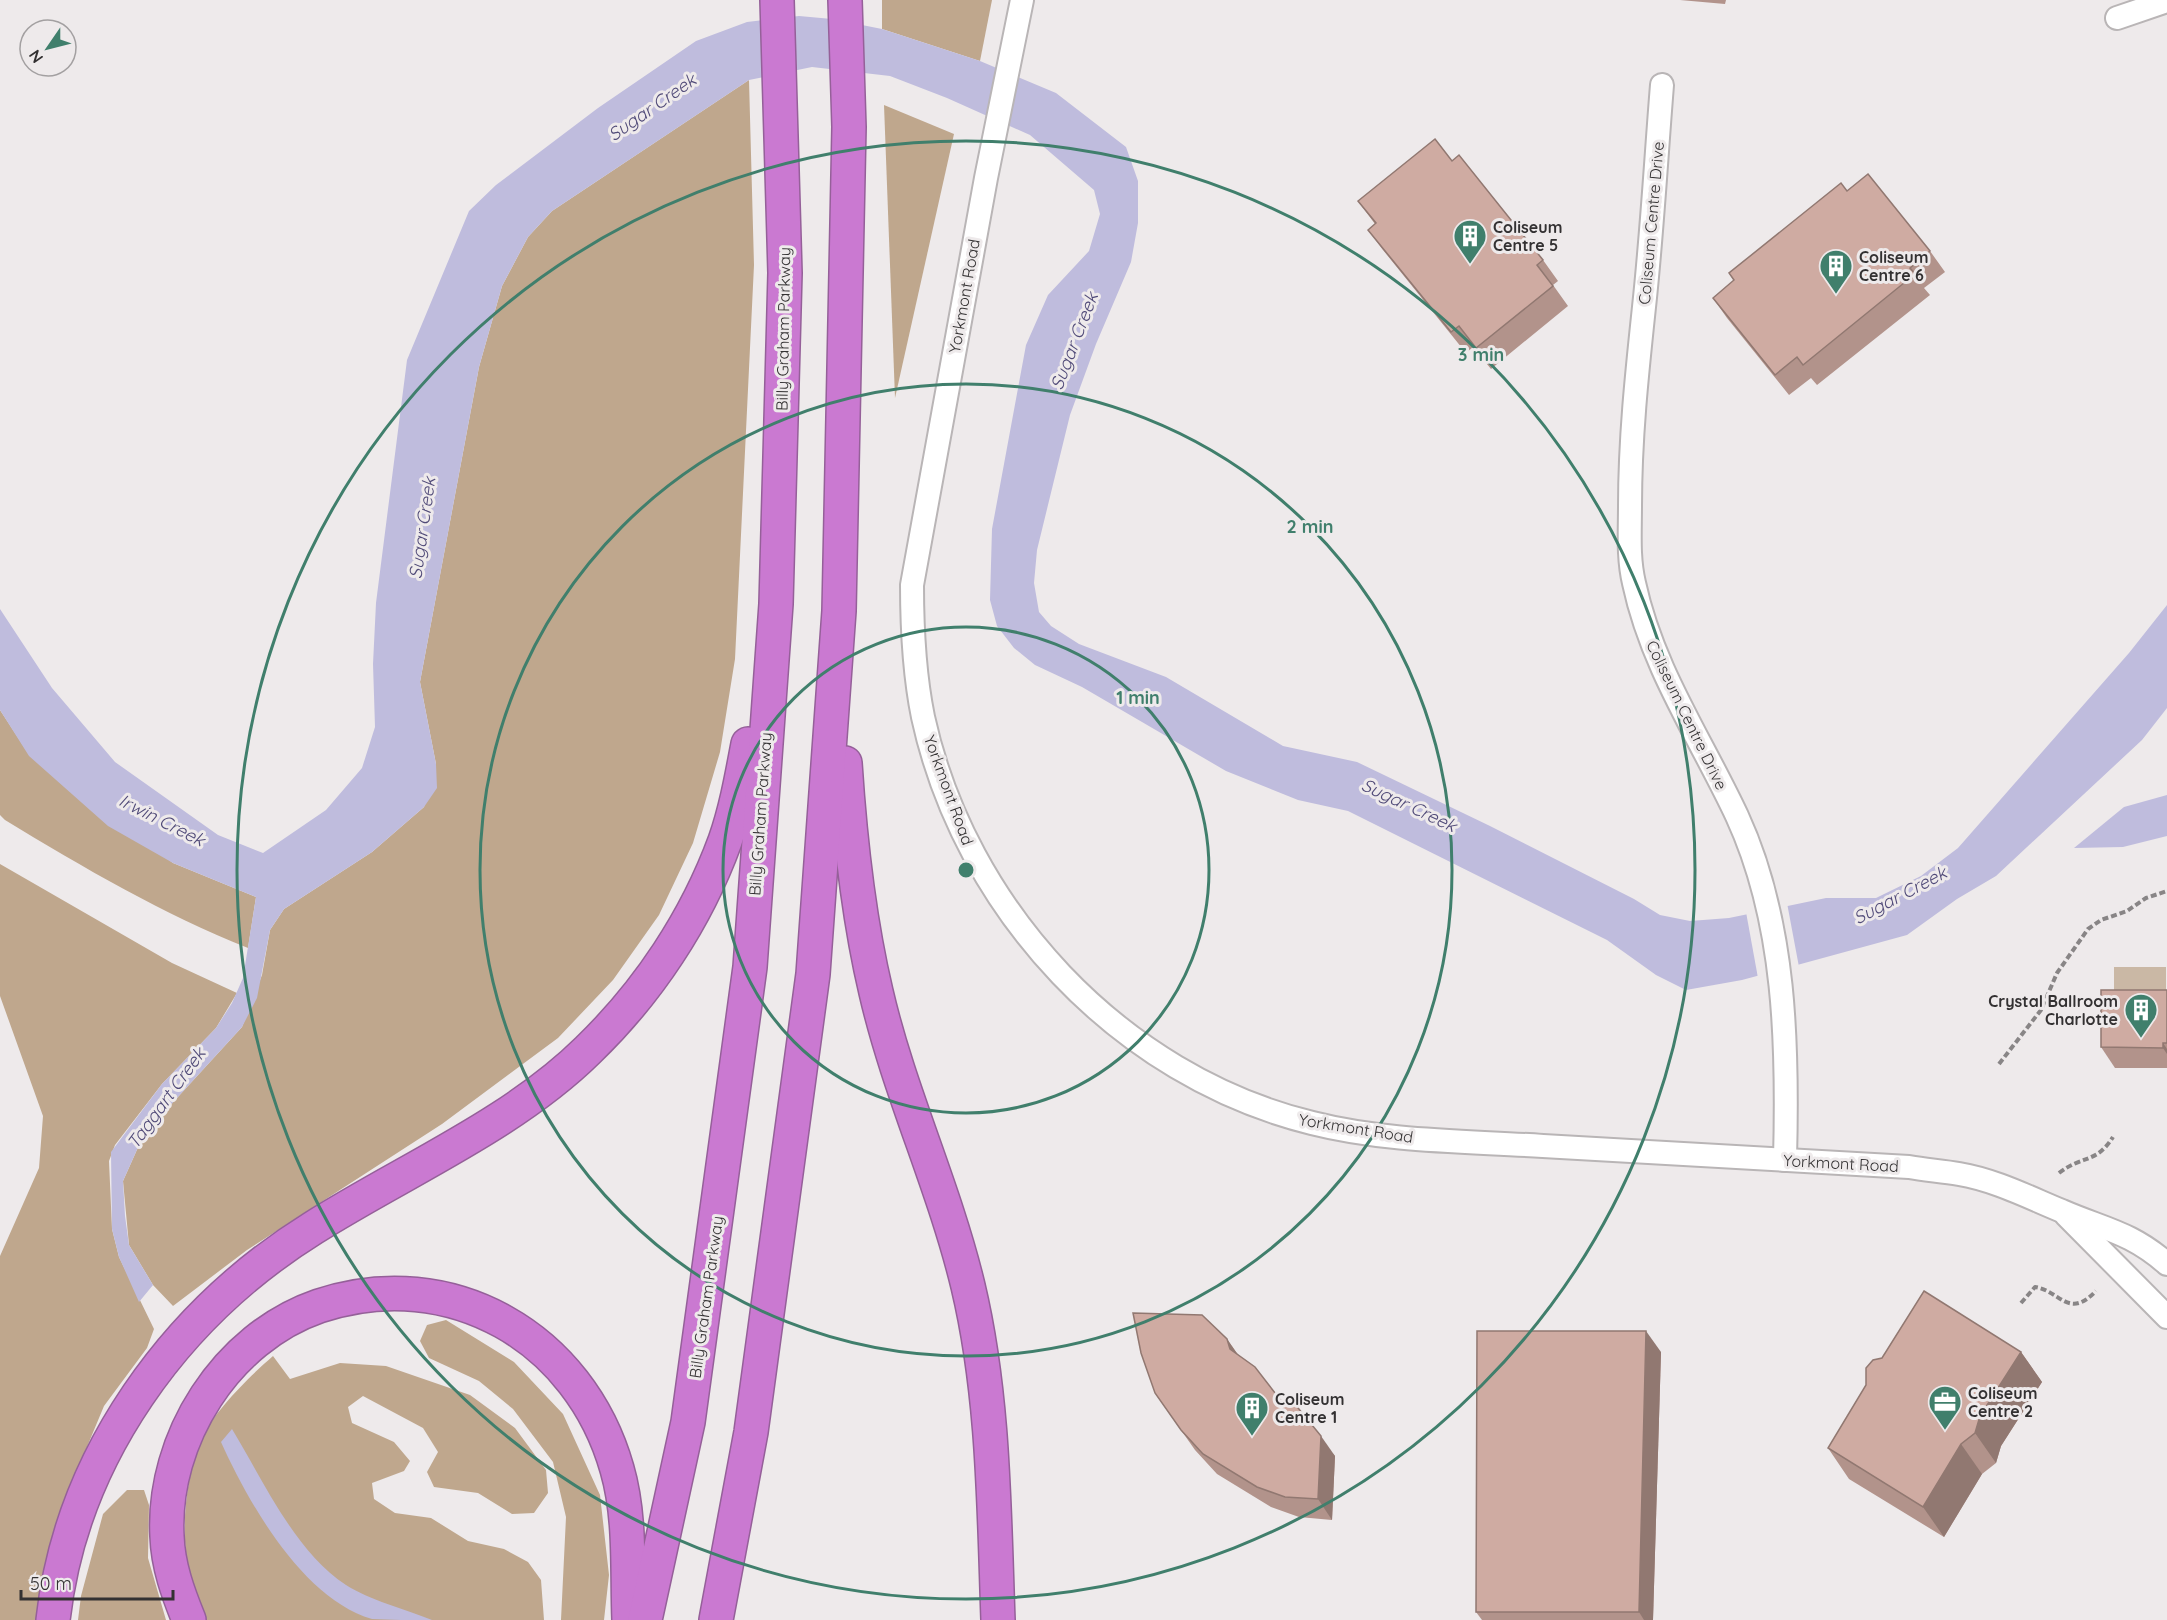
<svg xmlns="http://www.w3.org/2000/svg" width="2167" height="1620" font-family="Quicksand,sans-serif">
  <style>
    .green { fill: #cab8a5 }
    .forest { fill: #bfa78d }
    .water { fill: #bfbcdd }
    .pier { fill: #eeeaeb }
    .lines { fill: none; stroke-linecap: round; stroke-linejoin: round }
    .minor-casing { stroke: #b9b5b6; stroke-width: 26 }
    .highway-casing { stroke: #956099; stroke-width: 36 }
    .path { stroke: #888586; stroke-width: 4; stroke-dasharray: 6 3; stroke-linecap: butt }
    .minor { stroke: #fff; stroke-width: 22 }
    .highway { stroke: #ca79d1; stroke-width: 33 }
    .wall { fill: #b2938b }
    .shaded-wall { fill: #917871 }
    .building { fill: #cfaba2; stroke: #917871; stroke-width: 1.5 }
    .ring { fill: none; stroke: #407f6c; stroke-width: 3 }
    .labels { text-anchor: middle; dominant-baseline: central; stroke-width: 6; stroke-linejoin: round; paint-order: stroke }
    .street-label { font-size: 16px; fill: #333132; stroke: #eeeaeb }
    .poi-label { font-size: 16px; font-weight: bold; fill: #333132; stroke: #eeeaeb; text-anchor: start }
    .water-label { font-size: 18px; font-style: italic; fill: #504a78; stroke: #eeeaeb }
    .centre { fill: #407f6c; stroke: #eeeaeb; stroke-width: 3 }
    .ring-label { font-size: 18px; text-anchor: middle; font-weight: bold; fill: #407f6c; stroke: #eeeaeb; stroke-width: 6; stroke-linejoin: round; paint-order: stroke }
  </style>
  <rect width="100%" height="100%" fill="#eeeaeb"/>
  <!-- green -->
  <polygon class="green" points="2114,967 2166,967 2166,1006 2114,1005"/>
  <!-- forest -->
  <g class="forest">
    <polygon points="882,0 992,0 980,61 882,29"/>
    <polygon points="749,80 754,265 735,659 720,752 693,843 659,915 613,980 558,1038 442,1124 247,1250 173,1306 153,1285 129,1245 123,1181 144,1134 242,1027 262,975 270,930 284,909 372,852 424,807 436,764 420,682 479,367 502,286 528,237 552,211"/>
    <polygon points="884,105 954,134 895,398"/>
    <path d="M0 710 30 756 173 863 256 897 248 948C163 914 84 868 5 820L0 815Z"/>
    <polygon points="0,864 172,963 237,993 216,1028 162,1084 115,1145 109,1161 112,1229 119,1257 154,1329 147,1348 104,1406 59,1514 41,1589 40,1620 0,1620 0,1256 39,1168 43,1116 0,996"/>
    <polygon points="446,1320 514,1362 563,1414 600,1495 609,1575 604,1620 561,1620 566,1517 553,1462 513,1409 479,1381 429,1358 420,1341 427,1325"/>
    <path d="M273 1356 290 1379 340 1363 386 1366 470 1395 515 1428 546 1470 548 1493 534 1513 512 1514 478 1493 434 1487 427 1472 438 1452 423 1428 363 1396 348 1407 352 1423 394 1442 410 1461 404 1471 372 1483 374 1499 395 1513 431 1518 468 1541 504 1549 528 1562 541 1580 544 1620H206C177 1572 180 1491 201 1440 213 1412 250 1376 273 1356Z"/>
    <polygon points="127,1490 144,1490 149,1505 148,1558 166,1620 78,1620 81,1596 103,1514"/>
  </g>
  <!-- water -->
  <g class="water">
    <polygon points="799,16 832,19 882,29 980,61 1056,93 1126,147 1138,181 1138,223 1131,262 1096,344 1070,415 1037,550 1034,583 1039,612 1051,626 1079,644 1166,677 1283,746 1357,762 1490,826 1634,899 1660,915 1690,921 1729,918 1826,898 1876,898 1921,876 1958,848 2129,653 2167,605 2167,708 2142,740 1996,876 1957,899 1907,935 1742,980 1686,990 1656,975 1607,940 1348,811 1298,800 1226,771 1082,687 1035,665 1014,648 997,626 990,600 992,529 1026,345 1048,295 1089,251 1100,214 1094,190 1030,135 947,98 890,76 812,67 749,80 552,211 528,237 502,286 479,367 420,682 436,764 437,788 424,807 372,852 284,909 270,930 257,998 242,1027 144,1134 123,1181 125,1216 129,1245 153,1285 139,1302 119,1257 112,1229 111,1152 162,1084 216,1028 232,1003 243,978 256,897 173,863 108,826 29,756 0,710 0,609 52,688 115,762 218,835 263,853 326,810 362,768 375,727 373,664 376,603 407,360 469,211 496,185 598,108 696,41 747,22"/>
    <polygon points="2167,795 2167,836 2123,847 2074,848 2124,807"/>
    <path d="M232 1429C263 1480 295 1552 346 1585 369 1600 405 1609 432 1620 413 1620 389 1620 372 1619 303 1599 249 1504 221 1442Z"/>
  </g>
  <!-- pier -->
  <polygon class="pier" points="1787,903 1799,967 1758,978 1746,912"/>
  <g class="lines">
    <!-- minor casing -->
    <g class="minor-casing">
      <g id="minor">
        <path d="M1022 0 986 178 912 585C912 629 914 673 923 717 965 910 1120 1076 1312 1123 1387 1142 1467 1141 1543 1146 1665 1153 1787 1160 1909 1167 1925 1170 1942 1171 1959 1174 1995 1180 2028 1197 2062 1211 2103 1229 2131 1232 2167 1264"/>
        <polyline points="2117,18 2167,1"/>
        <path d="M1662 85C1656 159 1652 233 1644 307 1637 373 1630 438 1630 506 1630 532 1628 558 1634 583 1652 668 1701 739 1737 816 1786 922 1788 1046 1785 1160"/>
        <polyline points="2066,1215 2167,1317"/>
      </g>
    </g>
    <!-- highway casing -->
    <g class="highway-casing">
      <g id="highway">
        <path d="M845 763C850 840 858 916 876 992 899 1092 944 1186 968 1286 994 1395 994 1509 998 1620"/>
        <path d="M53 1620C71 1457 175 1314 313 1228 403 1171 512 1125 588 1050 648 992 696 920 725 841 736 810 742 776 748 744"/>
        <path d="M189 1620C178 1593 168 1566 167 1536 162 1439 226 1338 319 1306 451 1262 580 1338 617 1469 631 1517 627 1571 629 1620"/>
        <polyline points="645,1620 688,1422 750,967 776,604 785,273 777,0"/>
        <polyline points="716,1620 751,1432 813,974 839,611 849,127 845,0"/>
      </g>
    </g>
    <!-- path -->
    <g class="path">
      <polyline points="1999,1064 2041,1010 2057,973 2088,929 2101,920 2127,911 2146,898 2167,891"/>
      <path d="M2059 1173C2082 1155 2096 1164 2113 1137"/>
      <path d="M2021 1303 2035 1287C2061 1291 2068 1320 2096 1291"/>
    </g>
    <!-- minor -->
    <use href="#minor" class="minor"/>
    <!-- highway -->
    <use href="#highway" class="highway"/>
  </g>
  <!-- wall -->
  <g class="wall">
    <polygon points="1680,0 1726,0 1725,4"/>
    <polygon points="1452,161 1543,260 1558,281 1553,285 1568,306 1491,369 1473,347 1466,353 1383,250 1368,230 1375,224 1358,201"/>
    <polygon points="1847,191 1930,251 1945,272 1924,288 1930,295 1817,385 1811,378 1789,395 1727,318 1713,298 1734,281 1729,273"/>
    <polygon points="2167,990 2167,1068 2115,1068 2101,1047"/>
    <polygon points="1227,1339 1238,1355 1282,1402 1335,1456 1332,1520 1299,1517 1271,1507 1217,1474 1195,1450 1155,1393"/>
    <polygon points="1661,1352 1653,1620 1482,1620 1476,1612"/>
    <polygon points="2021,1352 2042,1382 2001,1446 1996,1463 1982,1474 1944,1537 1849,1479 1828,1448"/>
  </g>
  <!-- shaded-wall -->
  <g class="shaded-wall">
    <polygon points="2163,1043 2167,1049 2167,1054 2163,1048"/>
    <polygon points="1646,1331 1661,1352 1653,1620 1644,1620 1639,1612"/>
    <polygon points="1227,1339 1241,1359 1230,1349"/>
    <polygon points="2021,1352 2042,1382 2001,1446 1996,1463 1975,1433 1980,1416"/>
    <polygon points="1321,1436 1335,1456 1332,1520 1318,1499"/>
    <polygon points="1961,1444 1982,1474 1944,1537 1923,1507"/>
  </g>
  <!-- building -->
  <g class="building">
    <polygon points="1435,139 1452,161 1459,155 1543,260 1537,265 1553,286 1476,348 1459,326 1451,332 1368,230 1376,223 1358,201"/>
    <polygon points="1868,174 1930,251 1910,268 1915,274 1803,365 1797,357 1775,375 1713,298 1734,280 1729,273 1841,183 1847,191"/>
    <polygon points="2101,990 2167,990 2167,1043 2163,1043 2163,1048 2101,1047"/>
    <polygon points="1924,1291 2021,1352 1980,1416 1975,1433 1961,1444 1923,1507 1828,1448 1866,1385 1866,1368 1873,1360 1882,1358"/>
    <polygon points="1133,1313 1202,1315 1227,1339 1230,1349 1255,1367 1282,1402 1294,1403 1321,1436 1318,1499 1285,1497 1257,1487 1203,1454 1181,1430 1155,1393 1141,1353"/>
    <polygon points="1477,1331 1646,1331 1639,1612 1476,1612"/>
  </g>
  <!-- distance rings -->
  <g class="ring">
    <circle cx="966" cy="870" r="243"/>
    <circle cx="966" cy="870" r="486"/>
    <circle cx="966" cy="870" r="729"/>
  </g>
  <!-- icons -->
  <defs>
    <g id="building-pin" transform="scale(1.725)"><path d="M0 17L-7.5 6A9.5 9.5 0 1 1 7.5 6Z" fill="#407f6c" stroke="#eeeaeb"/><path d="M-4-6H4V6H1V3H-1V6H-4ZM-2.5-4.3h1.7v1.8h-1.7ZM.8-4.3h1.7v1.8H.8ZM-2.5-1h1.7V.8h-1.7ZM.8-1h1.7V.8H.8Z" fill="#fff"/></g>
    <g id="office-pin" transform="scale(1.725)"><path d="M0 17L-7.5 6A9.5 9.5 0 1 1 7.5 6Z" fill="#407f6c" stroke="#eeeaeb"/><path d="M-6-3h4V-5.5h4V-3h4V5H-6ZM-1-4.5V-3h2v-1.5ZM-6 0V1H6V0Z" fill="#fff"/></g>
  </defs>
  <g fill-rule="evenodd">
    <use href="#building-pin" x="1470" y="236"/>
    <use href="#building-pin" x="1836" y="266"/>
    <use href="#building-pin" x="2141" y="1010"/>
    <use href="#office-pin" x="1945" y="1402"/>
    <use href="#building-pin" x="1252" y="1408"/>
  </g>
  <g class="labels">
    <!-- street labels -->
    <g class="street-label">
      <text transform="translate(1651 223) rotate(-85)">Coliseum Centre Drive</text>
      <text transform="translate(964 296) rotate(-80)">Yorkmont Road</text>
      <text transform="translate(783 329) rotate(-89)">Billy Graham Parkway</text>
      <text transform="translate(1687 715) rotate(64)">Coliseum Centre Drive</text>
      <text transform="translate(949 790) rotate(70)">Yorkmont Road</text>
      <text transform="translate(760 814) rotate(-86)">Billy Graham Parkway</text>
      <text transform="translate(1356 1128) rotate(9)">Yorkmont Road</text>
      <text transform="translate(1841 1163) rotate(3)">Yorkmont Road</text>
      <text transform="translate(706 1297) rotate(-82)">Billy Graham Parkway</text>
    </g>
    <!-- poi labels -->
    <g class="poi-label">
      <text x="1493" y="227">Coliseum<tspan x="1493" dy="18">Centre 5</tspan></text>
      <text x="1859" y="257">Coliseum<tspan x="1859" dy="18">Centre 6</tspan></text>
      <text x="2118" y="1001" text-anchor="end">Crystal Ballroom<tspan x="2118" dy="18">Charlotte</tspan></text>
      <text x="1968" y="1393">Coliseum<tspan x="1968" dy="18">Centre 2</tspan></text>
      <text x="1275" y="1399">Coliseum<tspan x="1275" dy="18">Centre 1</tspan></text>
    </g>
    <!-- water labels -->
    <g class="water-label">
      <text transform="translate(652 107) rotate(-35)">Sugar Creek</text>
      <text transform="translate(1074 341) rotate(-69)">Sugar Creek</text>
      <text transform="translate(422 528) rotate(-82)">Sugar Creek</text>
      <text transform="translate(1409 805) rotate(25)">Sugar Creek</text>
      <text transform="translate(162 820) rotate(27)">Irwin Creek</text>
      <text transform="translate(1900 895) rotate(-28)">Sugar Creek</text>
      <text transform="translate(166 1098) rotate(-54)">Taggart Creek</text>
    </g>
  </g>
  <circle cx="966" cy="870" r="9" class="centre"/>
  <g class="ring-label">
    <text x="1481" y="361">3 min</text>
    <text x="1310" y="533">2 min</text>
    <text x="1138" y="704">1 min</text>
  </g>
  <!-- north arrow -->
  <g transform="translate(48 48) rotate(235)"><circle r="28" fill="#eeeaeb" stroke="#a3a0a1" stroke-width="1.5"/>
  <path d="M0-4.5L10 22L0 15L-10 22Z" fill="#407f6c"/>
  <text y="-9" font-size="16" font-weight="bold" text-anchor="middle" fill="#333132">N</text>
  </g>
  <!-- scale -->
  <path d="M21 1590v9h152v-9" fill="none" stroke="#333132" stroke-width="3"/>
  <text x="30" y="1590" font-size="18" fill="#333132" stroke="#eeeaeb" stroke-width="4.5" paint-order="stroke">50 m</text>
</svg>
